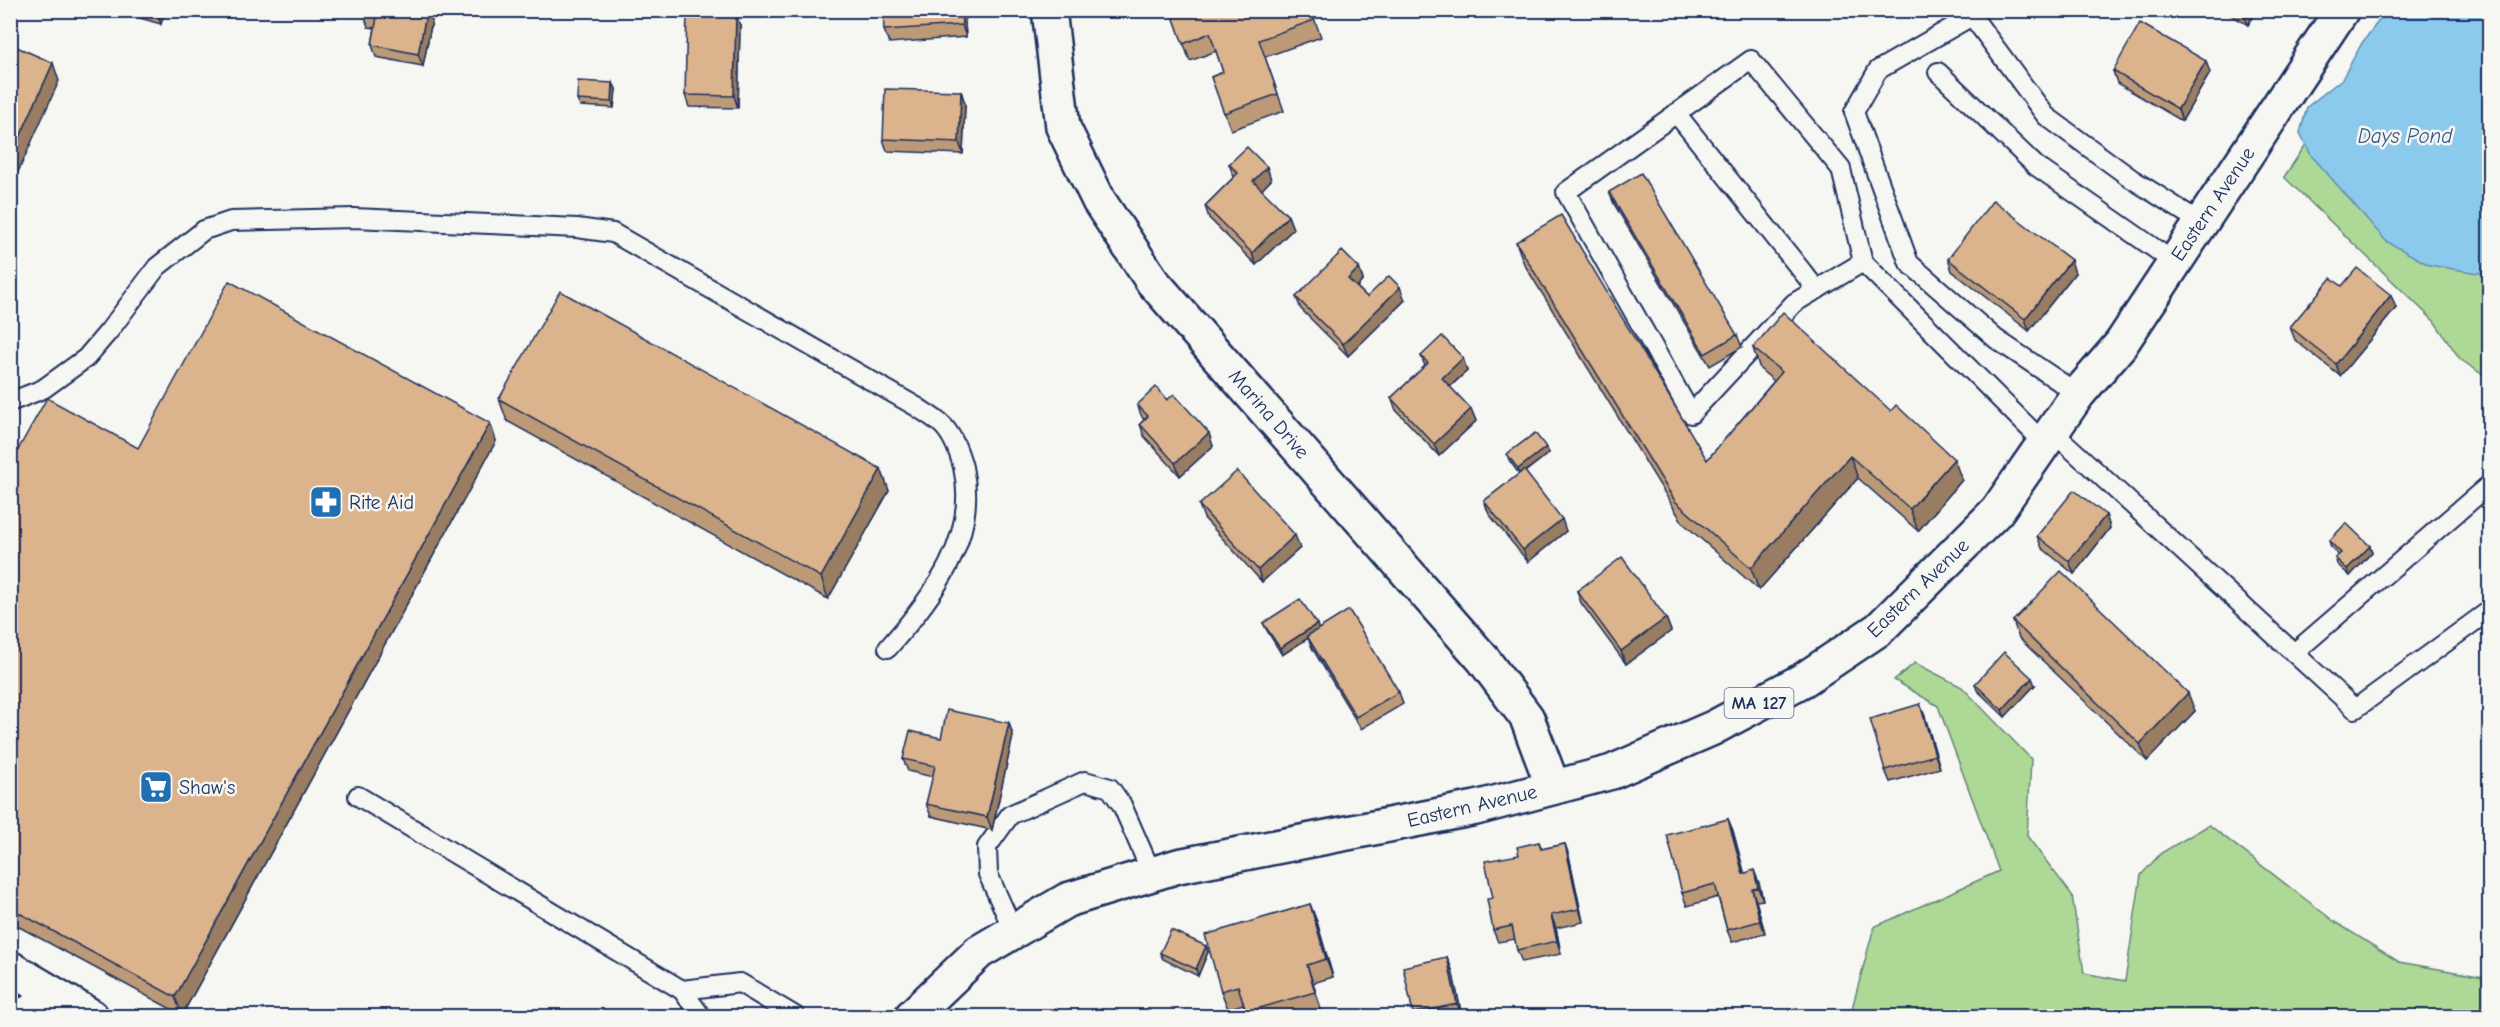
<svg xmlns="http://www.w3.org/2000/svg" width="2500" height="1027" font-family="'Comic Neue',sans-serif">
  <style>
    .green { fill: #aed895; stroke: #64847a; stroke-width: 1.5 }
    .water { fill: #8ccaed; stroke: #5f8cb4; stroke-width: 1.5 }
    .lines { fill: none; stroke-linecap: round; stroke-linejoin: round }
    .service-casing { stroke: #1b2f5e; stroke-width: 22 }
    .minor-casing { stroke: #1b2f5e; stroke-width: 38 }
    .primary-casing { stroke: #1b2f5e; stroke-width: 38 }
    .service { stroke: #f6f6f2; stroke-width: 18 }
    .minor { stroke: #f6f6f2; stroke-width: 33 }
    .primary { stroke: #f6f6f2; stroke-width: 33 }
    .wall { fill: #bc9a78; stroke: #1b2f5e; stroke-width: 1.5 }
    .shaded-wall { fill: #997d62; stroke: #1b2f5e; stroke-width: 1.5 }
    .building { fill: #dbb38c; stroke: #1b2f5e; stroke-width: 1.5 }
    .labels { text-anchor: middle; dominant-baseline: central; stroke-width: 5; stroke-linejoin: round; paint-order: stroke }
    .shield { fill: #f6f6f2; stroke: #5d6b8a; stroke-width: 1.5 }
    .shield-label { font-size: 18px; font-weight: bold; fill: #1b2f5e }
    .street-label { font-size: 20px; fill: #1b2f5e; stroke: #f6f6f2 }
    .poi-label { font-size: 20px; fill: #1b2f5e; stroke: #f6f6f2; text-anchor: start }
    .water-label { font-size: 21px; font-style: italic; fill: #375682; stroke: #f6f6f2 }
  </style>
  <rect width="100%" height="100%" fill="#f6f6f2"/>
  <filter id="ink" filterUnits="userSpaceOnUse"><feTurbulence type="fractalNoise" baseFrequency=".0167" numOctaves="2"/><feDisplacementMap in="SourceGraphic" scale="12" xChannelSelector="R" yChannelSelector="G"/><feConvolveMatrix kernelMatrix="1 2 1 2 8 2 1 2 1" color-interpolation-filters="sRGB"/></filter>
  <g filter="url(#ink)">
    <!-- green -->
    <g class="green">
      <polygon points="2489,11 2489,379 2460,359 2434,321 2284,177 2325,116"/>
      <polygon points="1915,663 1962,687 2031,759 2027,836 2072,895 2084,973 2125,981 2141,875 2161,853 2209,825 2335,922 2399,962 2489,978 2489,1016 1850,1016 1874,927 1999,871 1938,706 1894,680"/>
    </g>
    <!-- water -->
    <polygon class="water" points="2386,11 2489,11 2489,271 2478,273 2429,265 2386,241 2311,155 2300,133 2307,107 2342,79 2362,43"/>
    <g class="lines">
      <!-- service casing -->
      <g class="service-casing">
        <g id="service">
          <polyline points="1938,72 2036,166 2174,262"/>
          <polyline points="1676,113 1817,290"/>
          <polyline points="1863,262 1794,303 1691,414 1566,192 1751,60 1841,169 1863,262 2044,443"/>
          <polyline points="2078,394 1996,339 1909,263 1854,112 1878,70 1972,16 2046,116 2132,179 2200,222"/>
          <path d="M10 402 43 389 86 358 109 331 157 267 204 230 231 221 354 218 577 228 613 233 917 407C924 412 933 417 940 423 952 433 959 452 963 467 979 538 933 597 888 648"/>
          <polyline points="2052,431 2355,709 2490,610"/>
          <polyline points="2294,653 2490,484"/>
          <polyline points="358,796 682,990 701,1016"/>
          <polyline points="1014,932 988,874 987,847 1010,815 1085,781 1110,788 1122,805 1152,874"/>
          <polyline points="682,990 740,983 795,1016"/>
        </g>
      </g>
      <!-- minor casing -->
      <g class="minor-casing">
        <g id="minor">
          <polyline points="1049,10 1063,127 1099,201 1153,282 1483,659 1527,718 1553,787"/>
          <polyline points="10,968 91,1016"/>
          <polyline points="22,1016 58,997"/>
        </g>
      </g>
      <!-- primary casing -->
      <g class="primary-casing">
        <polyline id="primary" points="912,1016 979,952 1067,900 1178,866 1476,808 1612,772 1713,728 1803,680 1879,629 1997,511 2078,394 2121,344 2342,10"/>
      </g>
      <!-- service -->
      <use href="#service" class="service"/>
      <!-- minor -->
      <use href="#minor" class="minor"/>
      <!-- primary -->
      <use href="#primary" class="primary"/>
    </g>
    <!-- wall -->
    <g class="wall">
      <polygon points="112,10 165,10 161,24"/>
      <polygon points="365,10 434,10 423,66 376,57 372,45 375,28 368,27 364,14"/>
      <polygon points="964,10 966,37 889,43 884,30"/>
      <polygon points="1171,10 1311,10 1321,37 1265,57 1284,111 1231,130 1211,77 1223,72 1216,51 1190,61"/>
      <polygon points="2222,10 2256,10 2248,25"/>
      <polygon points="740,25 738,108 689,107 685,95"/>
      <polygon points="2113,71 2210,73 2182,121 2117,83"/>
      <polygon points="613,83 616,89 614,108 580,106 577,100"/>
      <polygon points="961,91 965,104 963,154 887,151 883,139"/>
      <polygon points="1229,164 1267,167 1271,180 1261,190 1288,216 1293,229 1256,265 1209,218 1205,206 1234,177"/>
      <polygon points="1609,192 1737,335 1742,347 1710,366 1614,204"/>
      <polygon points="1516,242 1707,460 1774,381 1760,369 1753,348 1962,480 1918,531 1858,478 1759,590 1683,523 1524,264"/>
      <polygon points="1948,259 2075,273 2029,331 1952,271"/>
      <polygon points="1359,268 1363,280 1357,287 1367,297 1405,300 1348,356 1301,309 1296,297"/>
      <polygon points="2342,286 2396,308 2340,376 2295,340 2290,327"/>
      <polygon points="1421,356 1463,358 1467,371 1450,387 1471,409 1476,421 1439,456 1396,410 1391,398 1425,366"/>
      <polygon points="499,399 881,469 889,491 828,599 507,421"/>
      <polygon points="1167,400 1213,446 1180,476 1144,436 1140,424 1144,420 1142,417 1137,405"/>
      <polygon points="490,423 496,441 182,1015 10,922 10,464 138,448"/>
      <polygon points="1546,447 1549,453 1525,472 1566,531 1528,562 1489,514 1484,501 1519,474 1509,460 1507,454"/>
      <polygon points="1199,505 1300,548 1262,582 1204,518"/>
      <polygon points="2106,515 2110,528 2074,574 2042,548 2037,536"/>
      <polygon points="2329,541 2370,546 2372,552 2350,576 2337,564 2335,558 2338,555 2331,547"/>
      <polygon points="1577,591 1666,618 1671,631 1626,664 1581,603"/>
      <polygon points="2013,621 2195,711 2147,761 2019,638"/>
      <polygon points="1263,623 1319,629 1399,692 1403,704 1361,729 1312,648 1308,638 1282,655 1266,629"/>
      <polygon points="1975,684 2035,685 2005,717 1977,690"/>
      <polygon points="1920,704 1940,768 1890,782 1885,770"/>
      <polygon points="1009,723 1013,736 992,830 931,816 926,804 933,777 908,771 903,759 941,738"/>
      <polygon points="1728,819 1733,831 1744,873 1759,883 1763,900 1756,901 1765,933 1732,942 1727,930 1718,897 1687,906 1682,893"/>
      <polygon points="1539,842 1542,849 1565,844 1569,856 1583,922 1556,928 1561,954 1522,962 1517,950 1515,939 1498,942 1493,930 1493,898 1519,855"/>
      <polygon points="1310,904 1317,922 1333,977 1313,983 1321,1010 1298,1017 1247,1017 1243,1004 1228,1009 1221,991"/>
      <polygon points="1206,946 1208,952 1198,976 1163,959 1160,953"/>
      <polygon points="1447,957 1452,970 1462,1016 1414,1017 1413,1013"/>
    </g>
    <!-- shaded-wall -->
    <g class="shaded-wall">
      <polygon points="156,10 165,10 161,24"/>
      <polygon points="427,10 434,10 423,66 418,54"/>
      <polygon points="961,10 964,10 966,37 962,25"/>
      <polygon points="2245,10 2256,10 2248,25 2243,13"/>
      <polygon points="736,13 740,25 738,108 734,96"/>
      <polygon points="2206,61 2210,73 2182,121 2178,109"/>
      <polygon points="53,63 59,81 10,190 10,159"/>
      <polygon points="613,83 616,89 614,108 612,102"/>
      <polygon points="961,91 965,104 963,154 959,142"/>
      <polygon points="1267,167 1271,180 1258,194 1253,181"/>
      <polygon points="1288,216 1293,229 1256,265 1252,253"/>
      <polygon points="2071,260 2075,273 2029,331 2025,319"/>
      <polygon points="1359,268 1363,280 1353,291 1348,279"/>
      <polygon points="1400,287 1405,300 1348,356 1343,344"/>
      <polygon points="2391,295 2396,308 2340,376 2336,364"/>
      <polygon points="1463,358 1467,371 1446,390 1442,378"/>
      <polygon points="1471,409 1476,421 1439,456 1434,444"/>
      <polygon points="490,423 496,441 182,1015 175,997"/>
      <polygon points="1209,433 1213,446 1180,476 1175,463"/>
      <polygon points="1546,447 1549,453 1520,475 1518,469"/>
      <polygon points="1850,456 1858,478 1759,590 1751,568"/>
      <polygon points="1954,459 1962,480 1918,531 1910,509"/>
      <polygon points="881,469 889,491 828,599 821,577"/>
      <polygon points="2106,515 2110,528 2074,574 2069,561"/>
      <polygon points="1562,519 1566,531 1528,562 1523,550"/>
      <polygon points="1295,535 1300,548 1262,582 1258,570"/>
      <polygon points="2370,546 2372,552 2350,576 2347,569"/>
      <polygon points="1666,618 1671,631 1626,664 1621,651"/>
      <polygon points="1317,624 1319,631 1282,655 1280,648"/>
      <polygon points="2032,678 2035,685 2005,717 2002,710"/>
      <polygon points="2188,693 2195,711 2147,761 2140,744"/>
      <polygon points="1920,704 1925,716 1940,768 1935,755"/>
      <polygon points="1009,723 1013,736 992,830 987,817"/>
      <polygon points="1728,819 1733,831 1748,886 1743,874"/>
      <polygon points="1565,844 1569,856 1583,922 1579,909"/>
      <polygon points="1754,870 1759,883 1763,900 1758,888"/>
      <polygon points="1752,889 1756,901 1765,933 1760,921"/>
      <polygon points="1310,904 1317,922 1333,977 1326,959"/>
      <polygon points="1551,915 1556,928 1561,954 1557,941"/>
      <polygon points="1206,946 1208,952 1198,976 1196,969"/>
      <polygon points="1447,957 1452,970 1462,1016 1457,1004"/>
      <polygon points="1307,965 1313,983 1321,1010 1315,992"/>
    </g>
    <!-- building -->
    <g class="building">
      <polygon points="365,10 427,10 418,54 372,45 377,17 364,14"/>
      <polygon points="883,10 961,10 962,25 884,30"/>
      <polygon points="1171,10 1311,10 1314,20 1259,40 1278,94 1224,113 1211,77 1223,72 1210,33 1183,44"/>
      <polygon points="687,12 736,13 734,96 685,95"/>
      <polygon points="2140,23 2206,61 2178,109 2113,71"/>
      <polygon points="10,44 53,63 10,159"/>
      <polygon points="578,81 613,83 612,102 577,100"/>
      <polygon points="885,89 961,91 959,142 883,139"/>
      <polygon points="1247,147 1267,167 1253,181 1288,216 1252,253 1205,206 1238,173 1229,164"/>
      <polygon points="1641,173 1737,335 1705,354 1609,192"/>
      <polygon points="1993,200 2071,260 2025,319 1948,259"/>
      <polygon points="1561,215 1707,460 1782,372 1753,348 1783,312 1891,411 1896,405 1954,459 1910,509 1850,456 1751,568 1675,501 1516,242"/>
      <polygon points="1342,251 1359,268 1348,279 1367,297 1389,276 1400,287 1343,344 1296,297"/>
      <polygon points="2357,268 2391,295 2336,364 2290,327 2331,278 2342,286"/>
      <polygon points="229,281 490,423 175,997 10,908 10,464 47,398 138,448"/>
      <polygon points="560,291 881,469 821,577 499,399"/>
      <polygon points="1442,336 1463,358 1442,378 1471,409 1434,444 1391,398 1428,363 1421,356"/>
      <polygon points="1156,387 1167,400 1174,394 1209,433 1175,463 1140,424 1148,416 1137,405"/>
      <polygon points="1535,433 1546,447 1518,469 1507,454"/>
      <polygon points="1524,470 1562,519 1523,550 1484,501"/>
      <polygon points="1237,471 1295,535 1258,570 1199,505"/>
      <polygon points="2074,490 2106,515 2069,561 2037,536"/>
      <polygon points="2346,523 2370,546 2347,569 2335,558 2341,553 2329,541"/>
      <polygon points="1622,557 1666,618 1621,651 1577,591"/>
      <polygon points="2061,571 2188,693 2140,744 2013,621"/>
      <polygon points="1300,599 1317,624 1280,648 1263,623"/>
      <polygon points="1349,610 1399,692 1356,717 1307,636"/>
      <polygon points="2004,652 2032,678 2002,710 1975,684"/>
      <polygon points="1920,704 1935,755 1885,770 1870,719"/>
      <polygon points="947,710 1009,723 987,817 926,804 935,766 903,759 910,731 941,738"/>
      <polygon points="1728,819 1743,874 1754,870 1758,888 1752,889 1760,921 1727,930 1715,884 1682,893 1667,835"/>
      <polygon points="1539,842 1541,849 1565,844 1579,909 1551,915 1557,941 1517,950 1512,926 1493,930 1487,899 1493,898 1485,861 1519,855 1517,847"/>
      <polygon points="1310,904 1326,959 1307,965 1315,992 1246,1012 1238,986 1221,991 1205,935"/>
      <polygon points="1171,930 1206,946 1196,969 1160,953"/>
      <polygon points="1447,957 1457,1004 1413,1013 1403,967"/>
    </g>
  </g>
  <!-- icons -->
  <defs>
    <g id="pharmacy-square" transform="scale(1.725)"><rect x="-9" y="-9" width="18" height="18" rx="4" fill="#1f6fb2" stroke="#f6f6f2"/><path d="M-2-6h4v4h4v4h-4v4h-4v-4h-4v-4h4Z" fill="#fff"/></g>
    <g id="supermarket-square" transform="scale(1.725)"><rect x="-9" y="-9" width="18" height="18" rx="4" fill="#1f6fb2" stroke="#f6f6f2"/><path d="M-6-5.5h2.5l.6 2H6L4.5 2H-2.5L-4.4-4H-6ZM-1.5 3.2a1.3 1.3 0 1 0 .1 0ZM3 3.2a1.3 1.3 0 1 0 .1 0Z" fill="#fff"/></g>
  </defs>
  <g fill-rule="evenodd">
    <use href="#pharmacy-square" x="326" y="502"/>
    <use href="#supermarket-square" x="156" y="787"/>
  </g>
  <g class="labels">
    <!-- shield labels -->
    <rect class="shield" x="1724.5" y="688" width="69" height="30" rx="4.5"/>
    <g class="shield-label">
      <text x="1759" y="703">MA 127</text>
    </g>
    <!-- street labels -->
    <g class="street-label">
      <text transform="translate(2213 204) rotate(-56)">Eastern Avenue</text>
      <text transform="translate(1269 414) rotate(49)">Marina Drive</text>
      <text transform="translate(1918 588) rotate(-44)">Eastern Avenue</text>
      <text transform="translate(1472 806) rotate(-13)">Eastern Avenue</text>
    </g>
    <!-- poi labels -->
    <g class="poi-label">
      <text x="349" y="502">Rite Aid</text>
      <text x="179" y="787">Shaw's</text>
    </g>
    <!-- water labels -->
    <g class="water-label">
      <text x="2405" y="136">Days Pond</text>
    </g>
  </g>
  <!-- margin -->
  <rect width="2500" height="1027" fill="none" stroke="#f6f6f2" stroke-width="36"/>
  <rect x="18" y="18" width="2464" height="991" fill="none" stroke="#1b2f5e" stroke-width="2" filter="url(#ink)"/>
</svg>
